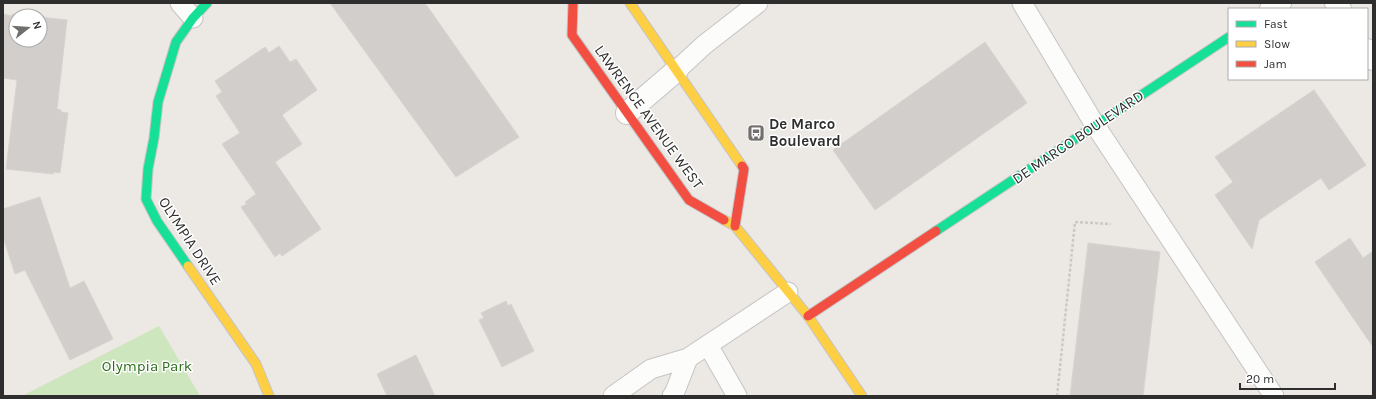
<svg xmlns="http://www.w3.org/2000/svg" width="1376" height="399" font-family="Karla,sans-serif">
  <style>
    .green { fill: #cee6be }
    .building { fill: #d1cecb; stroke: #d7d4d0 }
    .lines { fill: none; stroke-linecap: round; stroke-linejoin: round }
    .lane-casing { stroke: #c5c4c5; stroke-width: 21 }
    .street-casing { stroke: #c5c4c5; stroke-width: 24 }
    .fast-casing { stroke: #c5c4c5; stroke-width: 11 }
    .slow-casing { stroke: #c5c4c5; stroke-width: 11 }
    .jam-casing { stroke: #c5c4c5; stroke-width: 11 }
    .path { stroke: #c9c9c8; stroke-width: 2.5; stroke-dasharray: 3 2; stroke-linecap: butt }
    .lane { stroke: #fcfcfb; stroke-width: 19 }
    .street { stroke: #fcfcfb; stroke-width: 22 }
    .fast { stroke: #16e098; stroke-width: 9 }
    .slow { stroke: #ffcf43; stroke-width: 9 }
    .jam { stroke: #f24e42; stroke-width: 9 }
    .labels { text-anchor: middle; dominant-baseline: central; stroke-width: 3; stroke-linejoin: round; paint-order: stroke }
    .street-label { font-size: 15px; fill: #2e2e2e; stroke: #fff }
    .poi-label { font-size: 15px; font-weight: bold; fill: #2e2e2e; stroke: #fff; text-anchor: start }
    .park-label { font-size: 15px; fill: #2c6e1b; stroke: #fff }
  </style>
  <rect width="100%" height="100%" fill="#ece8e4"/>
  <!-- green -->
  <polygon class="green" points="159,326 200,396 22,396"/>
  <!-- building -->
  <g class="building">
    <polygon points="330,3 425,3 519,137 456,177"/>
    <polygon points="3,14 12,16 12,14 32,16 16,16 16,40 40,40 40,17 67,20 57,109 61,110 61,112 68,113 60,173 54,172 53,174 6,169 17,80 3,78"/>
    <polygon points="985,42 1027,103 875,210 833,150"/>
    <polygon points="279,46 290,62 296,59 317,90 282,115 302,144 275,162 321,229 282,256 280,253 275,257 241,207 247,204 245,202 256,194 222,144 240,133 216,96 222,92 215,81 265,47 269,53"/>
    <polygon points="1314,90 1366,165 1329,190 1321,178 1259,220 1252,249 1215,195 1233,182 1215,157"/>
    <polygon points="40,197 70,288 84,281 113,339 70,360 25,270 15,274 3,237 3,209"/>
    <polygon points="1350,238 1363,258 1373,251 1373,347 1315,262"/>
    <polygon points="1088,243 1160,252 1143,396 1070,396"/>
    <polygon points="506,301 508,306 511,304 534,351 502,367 479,320 484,318 481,313"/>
    <polygon points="416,355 435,396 387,396 377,374"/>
  </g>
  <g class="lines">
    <!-- lane casing -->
    <g class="lane-casing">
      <g id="lane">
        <polyline points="180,3 193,18"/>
        <polyline points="1022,3 1095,125 1274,396"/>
        <polyline points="677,70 704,45 758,3"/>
        <polyline points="708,345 737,396"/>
        <polyline points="613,396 651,369 688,358 788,292"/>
        <polyline points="672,396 674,394 688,358"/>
      </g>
    </g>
    <!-- street casing -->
    <g class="street-casing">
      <g id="street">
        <polyline points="1336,3 1340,9"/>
        <polyline points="1271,9 1280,3"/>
        <polyline points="1367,50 1373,59"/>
        <polyline points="627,113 677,70"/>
      </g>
    </g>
    <!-- fast casing -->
    <g class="fast-casing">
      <g id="fast">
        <polyline points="936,231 1229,37"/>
        <polyline points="188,266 157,221 146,199 148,169 154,138 158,102 176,42 193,18 207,3"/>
      </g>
    </g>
    <!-- slow casing -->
    <g class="slow-casing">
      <g id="slow">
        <polyline points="630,3 742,166"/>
        <polyline points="724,220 735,226 808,316 862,396"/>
        <polyline points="188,266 256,364 269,396"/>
      </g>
    </g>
    <!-- jam casing -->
    <g class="jam-casing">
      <g id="jam">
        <polyline points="573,3 572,35 689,200 724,220"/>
        <polyline points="735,226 744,169 742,166"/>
        <polyline points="808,316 936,231"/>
      </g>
    </g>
    <!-- path -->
    <polyline class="path" points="1057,396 1075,222 1111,224"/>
    <!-- lane -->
    <use href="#lane" class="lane"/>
    <!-- street -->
    <use href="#street" class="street"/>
    <!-- fast -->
    <use href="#fast" class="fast"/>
    <!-- slow -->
    <use href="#slow" class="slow"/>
    <!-- jam -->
    <use href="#jam" class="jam"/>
  </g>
  <!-- icons -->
  <defs>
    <g id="bus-square" transform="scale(0.9)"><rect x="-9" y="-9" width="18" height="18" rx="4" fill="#706f6e" stroke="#fff"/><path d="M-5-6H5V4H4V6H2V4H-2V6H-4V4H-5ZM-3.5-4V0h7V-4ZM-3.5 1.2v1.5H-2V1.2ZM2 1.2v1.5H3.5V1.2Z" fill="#fff"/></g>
  </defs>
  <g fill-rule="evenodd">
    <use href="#bus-square" x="756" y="133"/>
  </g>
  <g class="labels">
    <!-- street labels -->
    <g class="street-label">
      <text transform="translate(649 117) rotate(54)">LAWRENCE AVENUE WEST</text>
      <text transform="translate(1078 137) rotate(-34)">DE MARCO BOULEVARD</text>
      <text transform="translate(190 241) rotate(57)">OLYMPIA DRIVE</text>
    </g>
    <!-- poi labels -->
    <g class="poi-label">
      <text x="769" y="124">De Marco<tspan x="769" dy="17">Boulevard</tspan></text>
    </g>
    <!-- park labels -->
    <g class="park-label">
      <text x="147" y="366">Olympia Park</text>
    </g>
  </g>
  <!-- border -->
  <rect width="1376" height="399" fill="none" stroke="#2e2e2e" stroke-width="8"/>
  <!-- legend -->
  <rect x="1228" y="8" width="140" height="72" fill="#ffffff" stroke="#ababab"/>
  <rect x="1236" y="21" width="20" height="6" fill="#16e098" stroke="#ababab"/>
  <text x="1264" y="28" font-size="12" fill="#2e2e2e">Fast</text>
  <rect x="1236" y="41" width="20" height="6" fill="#ffcf43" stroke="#ababab"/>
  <text x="1264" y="48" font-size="12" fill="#2e2e2e">Slow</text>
  <rect x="1236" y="61" width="20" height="6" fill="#f24e42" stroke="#ababab"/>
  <text x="1264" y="68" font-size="12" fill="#2e2e2e">Jam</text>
  <!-- north arrow -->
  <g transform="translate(28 28) rotate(73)"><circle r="19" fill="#ffffff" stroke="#ababab"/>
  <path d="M0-3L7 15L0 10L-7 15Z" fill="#706f6e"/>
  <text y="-6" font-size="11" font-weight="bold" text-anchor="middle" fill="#2e2e2e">N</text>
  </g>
  <!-- scale -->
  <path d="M1240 383v6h95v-6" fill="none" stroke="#2e2e2e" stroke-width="2"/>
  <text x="1246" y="383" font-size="12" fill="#2e2e2e" stroke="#ffffff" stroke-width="3" paint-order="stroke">20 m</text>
</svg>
